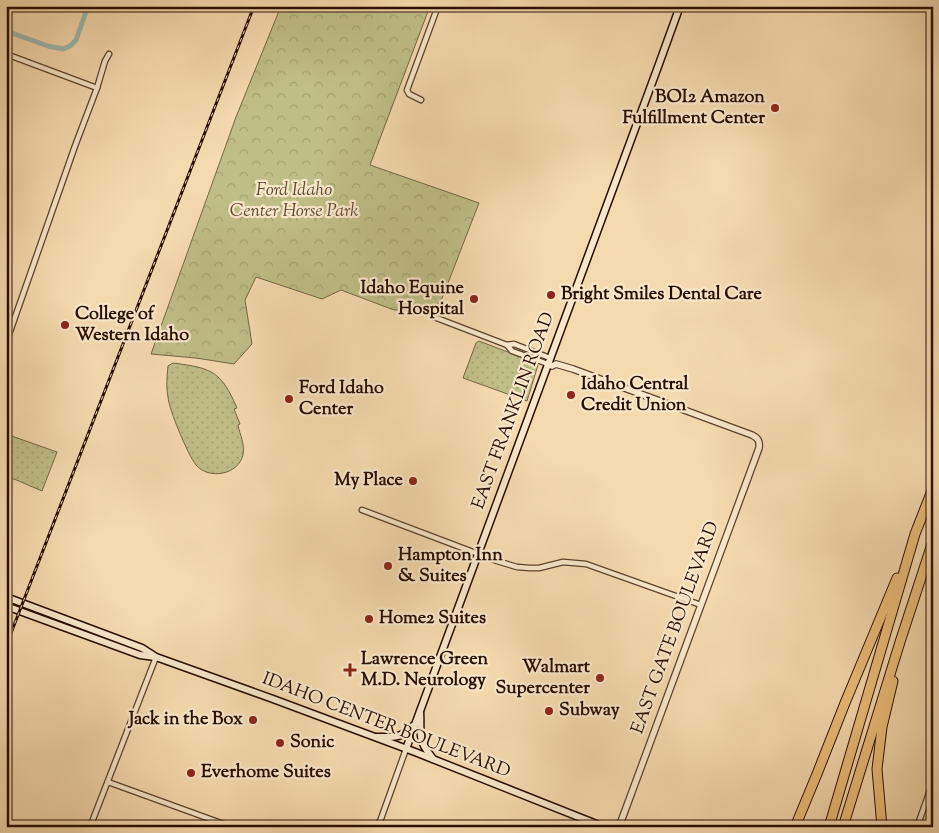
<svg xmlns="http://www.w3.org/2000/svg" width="939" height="833" font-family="'Sorts Mill Goudy',serif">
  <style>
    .grass { fill: url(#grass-dots); stroke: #746646 }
    .forest { fill: url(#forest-crowns); stroke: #746646 }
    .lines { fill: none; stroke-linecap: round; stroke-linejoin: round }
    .canal { stroke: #9dbab1; stroke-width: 5 }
    .minor-casing { stroke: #5c402e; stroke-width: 7 }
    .tertiary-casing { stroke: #5c402e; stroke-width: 8 }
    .secondary-casing { stroke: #290d03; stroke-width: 9 }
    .motorway-casing { stroke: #290d03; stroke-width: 11 }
    .minor { stroke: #f9e7cb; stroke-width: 4.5 }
    .tertiary { stroke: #f9e7cb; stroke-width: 5.5 }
    .secondary { stroke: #f9e7cb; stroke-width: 6 }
    .motorway { stroke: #ebbd78; stroke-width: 9 }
    .rail-casing { stroke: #290d03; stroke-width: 3 }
    .rail { stroke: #f9e7cb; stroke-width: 1; stroke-dasharray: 4; stroke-linecap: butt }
    .poi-dot { fill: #8f2418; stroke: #f9e7cb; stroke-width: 2 }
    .labels { text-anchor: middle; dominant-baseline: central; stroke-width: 4.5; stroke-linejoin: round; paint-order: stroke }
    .poi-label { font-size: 18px; font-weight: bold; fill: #290d03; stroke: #f9e7cb; text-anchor: start }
    .park-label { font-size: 18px; font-style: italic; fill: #5e4b32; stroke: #f9e7cb }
    .street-label { font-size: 18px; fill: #290d03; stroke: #f9e7cb }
  </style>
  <defs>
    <pattern id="grass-dots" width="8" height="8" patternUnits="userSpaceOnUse" patternTransform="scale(1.25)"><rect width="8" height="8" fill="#c0be88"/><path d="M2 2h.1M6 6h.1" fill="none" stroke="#a5a274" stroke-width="1.8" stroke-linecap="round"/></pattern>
    <pattern id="forest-crowns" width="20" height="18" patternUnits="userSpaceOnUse" patternTransform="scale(1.25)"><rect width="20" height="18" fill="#c0be88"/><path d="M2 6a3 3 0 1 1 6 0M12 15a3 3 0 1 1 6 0" fill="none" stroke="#a5a274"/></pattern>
  </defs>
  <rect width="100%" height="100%" fill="#f6daaf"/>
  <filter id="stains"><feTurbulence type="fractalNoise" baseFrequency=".004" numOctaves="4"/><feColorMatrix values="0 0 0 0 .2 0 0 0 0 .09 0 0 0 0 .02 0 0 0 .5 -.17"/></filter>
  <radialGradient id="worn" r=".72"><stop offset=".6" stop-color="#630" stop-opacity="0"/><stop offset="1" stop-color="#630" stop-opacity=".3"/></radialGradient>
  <!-- grass -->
  <g class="grass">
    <polygon points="479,341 534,362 538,365 527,401 463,378 476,343"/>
    <path d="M173 363C212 368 221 371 237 408L234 409 240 424 238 425C240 435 245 444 243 455 238 475 209 480 196 465 188 455 169 410 168 397 166 386 167 377 168 366Z"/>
    <polygon points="6,434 57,452 42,491 14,479 6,480"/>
  </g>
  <!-- forest -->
  <polygon class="forest" points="281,6 430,6 370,165 479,203 441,301 432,309 394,310 341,290 322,299 256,277 245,300 252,344 234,364 196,358 151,354 236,117"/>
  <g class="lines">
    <!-- canal -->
    <polyline class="canal" points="6,31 48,46 63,49 70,46 76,40 88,6"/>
    <!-- minor casing -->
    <g class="minor-casing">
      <g id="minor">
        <polyline points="6,54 97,88"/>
        <polyline points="421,100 409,94 407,90 438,6"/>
        <polyline points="434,317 507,345 514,344 550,358"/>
        <polyline points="6,343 75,146 97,88 105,61 109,54"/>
        <polyline points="507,345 512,351 548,364"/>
        <polyline points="362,510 497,561 517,567 530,568 539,568 563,562 586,564 701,605"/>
        <polyline points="108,782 232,827"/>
        <polyline points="90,827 156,657"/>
        <polyline points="378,827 406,749"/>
        <polyline points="917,827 933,782"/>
      </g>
    </g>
    <!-- tertiary casing -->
    <g class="tertiary-casing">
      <path id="tertiary" d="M548 364 552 366 556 364 573 369 752 435C758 438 760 441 759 448L619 827"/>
    </g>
    <!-- secondary casing -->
    <g class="secondary-casing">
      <g id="secondary">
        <polyline points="6,597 142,648 156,657 273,699 415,752 604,827"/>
        <polyline points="6,606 140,655 155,657"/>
        <path d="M420 712C421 722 419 732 422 741 424 748 429 753 433 759"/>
        <path d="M377 737C394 737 400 739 413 726"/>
        <polyline points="406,749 659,64 680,6"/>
      </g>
    </g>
    <!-- motorway casing -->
    <g class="motorway-casing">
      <g id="motorway">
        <polyline points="795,827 817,774 845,703 897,578"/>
        <polyline points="829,827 915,534 933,488"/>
        <polyline points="843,827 900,642 933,541"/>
        <polyline points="882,827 877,769 882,727 893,681"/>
      </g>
    </g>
    <!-- minor -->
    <use href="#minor" class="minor"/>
    <!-- tertiary -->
    <use href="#tertiary" class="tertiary"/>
    <!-- secondary -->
    <use href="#secondary" class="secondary"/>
    <!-- motorway -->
    <use href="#motorway" class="motorway"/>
    <!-- rail casing -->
    <g class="rail-casing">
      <polyline id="rail" points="6,646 254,6"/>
    </g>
    <!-- rail -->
    <use href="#rail" class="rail"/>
  </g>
  <!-- markers -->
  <g class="poi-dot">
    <circle cx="775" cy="108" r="5"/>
    <circle cx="551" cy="295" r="5"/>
    <circle cx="474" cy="299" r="5"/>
    <circle cx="65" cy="325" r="5"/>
    <circle cx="571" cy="395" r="5"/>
    <circle cx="289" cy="399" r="5"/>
    <circle cx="413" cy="481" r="5"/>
    <circle cx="388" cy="566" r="5"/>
    <circle cx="369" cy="619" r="5"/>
    <path d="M347.5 662.5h5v5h5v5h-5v5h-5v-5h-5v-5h5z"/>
    <circle cx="600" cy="678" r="5"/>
    <circle cx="549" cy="711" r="5"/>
    <circle cx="253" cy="720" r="5"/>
    <circle cx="280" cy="743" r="5"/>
    <circle cx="191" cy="773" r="5"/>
  </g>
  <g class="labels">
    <!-- poi labels -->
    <g class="poi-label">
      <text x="765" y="98" text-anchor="end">BOI2 Amazon<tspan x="765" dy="21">Fulfillment Center</tspan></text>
      <text x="464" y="289" text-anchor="end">Idaho Equine<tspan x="464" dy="21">Hospital</tspan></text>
      <text x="561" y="295">Bright Smiles Dental Care</text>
      <text x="75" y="315">College of<tspan x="75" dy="21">Western Idaho</tspan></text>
      <text x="581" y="385">Idaho Central<tspan x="581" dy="21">Credit Union</tspan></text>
      <text x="299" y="389">Ford Idaho<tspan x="299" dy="21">Center</tspan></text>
      <text x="403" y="481" text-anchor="end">My Place</text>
      <text x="398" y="556">Hampton Inn<tspan x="398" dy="21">&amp; Suites</tspan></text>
      <text x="379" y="619">Home2 Suites</text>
      <text x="361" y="660">Lawrence Green<tspan x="361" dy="21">M.D. Neurology</tspan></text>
      <text x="590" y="668" text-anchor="end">Walmart<tspan x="590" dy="21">Supercenter</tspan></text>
      <text x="559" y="711">Subway</text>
      <text x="243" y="720" text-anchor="end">Jack in the Box</text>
      <text x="290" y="743">Sonic</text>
      <text x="201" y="773">Everhome Suites</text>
    </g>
    <!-- park labels -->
    <g class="park-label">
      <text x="294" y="191">Ford Idaho<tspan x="294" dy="21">Center Horse Park</tspan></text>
    </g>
    <!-- street labels -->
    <g class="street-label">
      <text transform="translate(514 411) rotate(-70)">EAST FRANKLIN ROAD</text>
      <text transform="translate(676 628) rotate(-70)">EAST GATE BOULEVARD</text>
      <text transform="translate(386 726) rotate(21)">IDAHO CENTER BOULEVARD</text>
    </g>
  </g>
  <!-- margin -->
  <rect width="939" height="833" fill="none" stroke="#f6daaf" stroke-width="25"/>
  <rect x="8" y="8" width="924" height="818" fill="none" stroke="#290d03" stroke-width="2.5"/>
  <rect x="12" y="12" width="914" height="808" fill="none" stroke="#290d03"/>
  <rect width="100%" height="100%" filter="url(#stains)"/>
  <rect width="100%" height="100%" fill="url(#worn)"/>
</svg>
